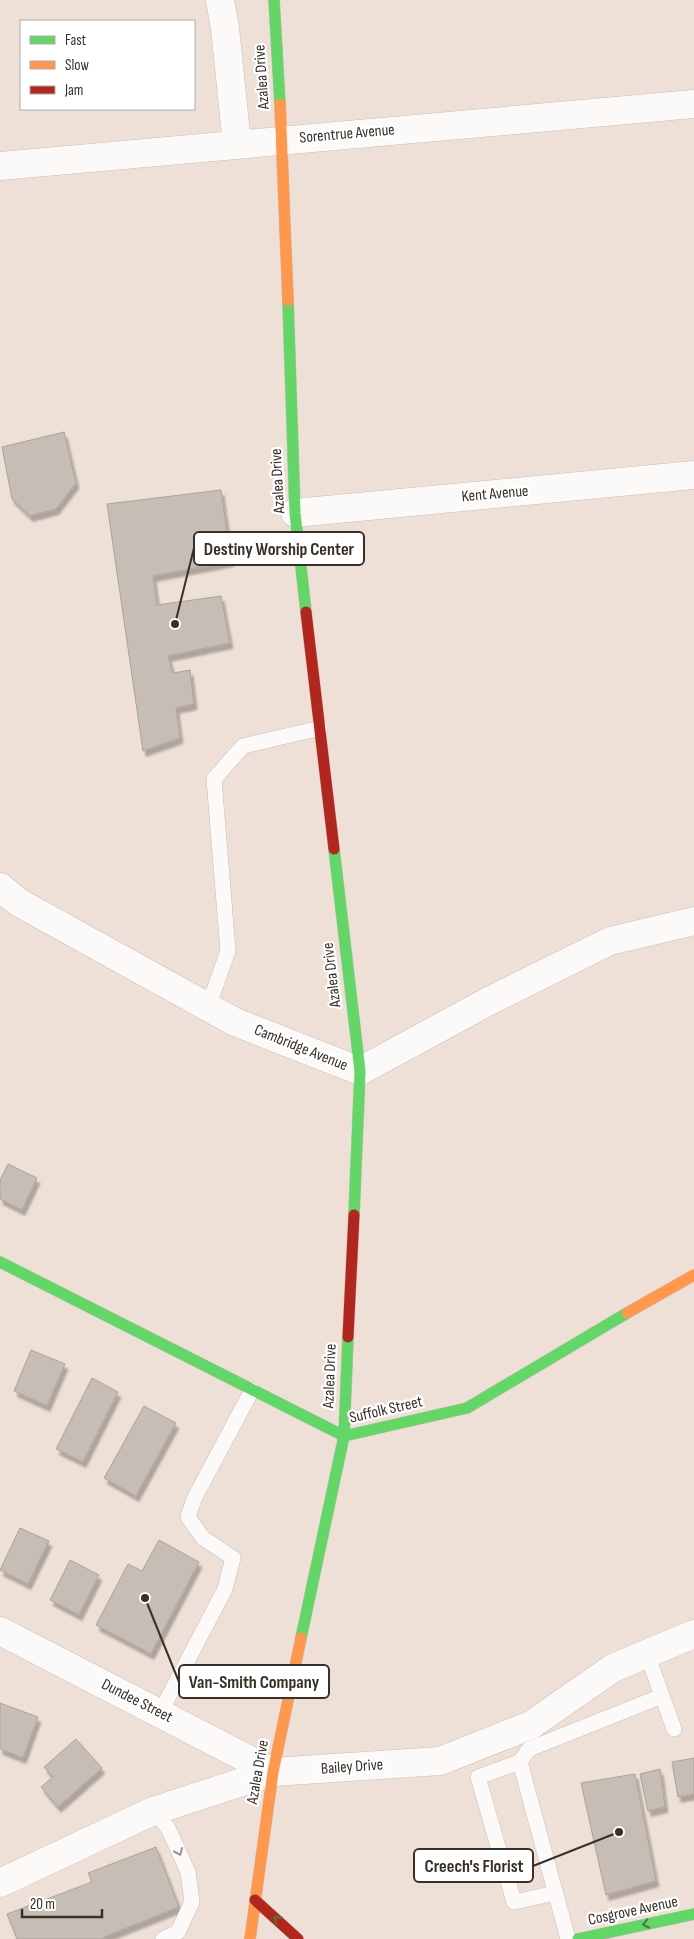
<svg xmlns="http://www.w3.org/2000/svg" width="694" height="1939" font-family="'Sofia Sans Condensed',sans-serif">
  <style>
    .building { fill: #c6beb4; stroke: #aba39a; filter: url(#shadow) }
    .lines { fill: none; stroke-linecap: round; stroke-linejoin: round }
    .lane-casing { stroke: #c9bfb7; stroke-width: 16 }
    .street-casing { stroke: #c9bfb7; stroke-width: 29 }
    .fast-casing { stroke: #c9bfb7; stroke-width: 12 }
    .slow-casing { stroke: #c9bfb7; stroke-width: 12 }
    .jam-casing { stroke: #c9bfb7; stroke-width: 12 }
    .lane { stroke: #fcfaf9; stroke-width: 15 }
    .street { stroke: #fcfaf9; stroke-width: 28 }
    .fast { stroke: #63d668; stroke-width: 11 }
    .slow { stroke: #ff974d; stroke-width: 11 }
    .jam { stroke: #b3261e; stroke-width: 11 }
    .oneway { stroke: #9a9490 }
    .oneway2 { stroke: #4b7a44 }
    .labels { text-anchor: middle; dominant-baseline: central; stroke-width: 4.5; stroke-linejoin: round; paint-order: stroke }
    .street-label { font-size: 16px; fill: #382f27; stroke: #fff }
    .leader { fill: none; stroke: #382f27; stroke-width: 2 }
    .callout-dot { fill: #382f27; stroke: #fff; stroke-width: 2 }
    .callout { fill: #fff; stroke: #382f27; stroke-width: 2 }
    .callout-label { font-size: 18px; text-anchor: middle; font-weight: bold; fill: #382f27 }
  </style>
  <defs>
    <filter id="shadow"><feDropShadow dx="3" dy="5.5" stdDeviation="1" flood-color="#0004"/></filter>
  </defs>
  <rect width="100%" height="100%" fill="#eee0d6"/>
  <!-- building -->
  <g class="building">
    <polygon points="64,432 76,483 56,509 30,516 12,499 2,447"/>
    <polygon points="221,490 231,561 153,576 157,605 221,596 230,643 168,656 173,673 190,670 194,704 176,708 180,738 143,751 107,504"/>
    <polygon points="8,1164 37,1178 22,1210 0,1199 0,1180"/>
    <polygon points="31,1350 65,1364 47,1406 14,1391"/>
    <polygon points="92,1378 118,1392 83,1462 56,1449"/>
    <polygon points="144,1406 176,1423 136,1496 104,1478"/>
    <polygon points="20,1528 49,1541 28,1584 0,1570"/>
    <polygon points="159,1540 199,1562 151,1654 96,1625 128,1564 142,1571"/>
    <polygon points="70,1560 99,1575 79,1615 50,1600"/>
    <polygon points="0,1703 38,1717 23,1758 0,1749"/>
    <polygon points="76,1739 102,1768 58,1807 41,1787 53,1777 44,1767"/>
    <polygon points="694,1758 694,1794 678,1797 672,1762"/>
    <polygon points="660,1769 665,1807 648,1811 640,1774"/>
    <polygon points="635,1774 656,1881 606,1895 581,1783"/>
    <polygon points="156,1847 179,1907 104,1937 104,1939 17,1939 7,1914 92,1882 88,1873"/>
  </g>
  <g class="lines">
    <!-- lane casing -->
    <g class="lane-casing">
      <g id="lane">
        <polyline points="208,1007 228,951 214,779 243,746 320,728"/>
        <polyline points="647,1654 662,1696"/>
        <polyline points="160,1713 225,1589 233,1558 203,1538 188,1517 194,1499 252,1390"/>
        <polyline points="520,1762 529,1749 662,1696 674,1729"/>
        <polyline points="153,1811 168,1828 188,1872 192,1902 178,1932 163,1939"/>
        <polyline points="555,1893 514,1902 478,1777 520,1762 568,1939"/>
      </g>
    </g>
    <!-- street casing -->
    <g class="street-casing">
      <g id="street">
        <polyline points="220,0 225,28 237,144"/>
        <polyline points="0,166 694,104"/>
        <polyline points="295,513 694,475"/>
        <polyline points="0,887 18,902 235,1022 360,1071 489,1001 610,941 694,921"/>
        <polyline points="0,1631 273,1772"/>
        <polyline points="0,1883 153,1811 273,1772 440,1761 531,1725 613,1668 694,1634"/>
      </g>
    </g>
    <!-- fast casing -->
    <g class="fast-casing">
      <g id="fast">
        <polyline points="274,0 280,104"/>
        <polyline points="288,301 295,513 306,612"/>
        <polyline points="334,849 360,1071 354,1215"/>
        <polyline points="0,1262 344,1436 467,1408 627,1313"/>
        <polyline points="301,1638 344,1436 348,1337"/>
        <polyline points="578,1939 694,1914"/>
      </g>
    </g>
    <!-- slow casing -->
    <g class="slow-casing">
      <g id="slow">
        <polyline points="280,104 288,301"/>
        <polyline points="627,1313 694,1275"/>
        <polyline points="250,1939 273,1772 301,1638"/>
      </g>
    </g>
    <!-- jam casing -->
    <g class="jam-casing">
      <g id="jam">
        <polyline points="306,612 334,849"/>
        <polyline points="348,1337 354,1215"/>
        <polyline points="255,1900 298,1939"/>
      </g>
    </g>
    <!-- lane -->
    <use href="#lane" class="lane"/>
    <!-- street -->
    <use href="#street" class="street"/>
    <!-- fast -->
    <use href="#fast" class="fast"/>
    <!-- slow -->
    <use href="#slow" class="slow"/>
    <!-- jam -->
    <use href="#jam" class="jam"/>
  </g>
  <!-- one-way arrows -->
  <defs><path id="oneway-chevron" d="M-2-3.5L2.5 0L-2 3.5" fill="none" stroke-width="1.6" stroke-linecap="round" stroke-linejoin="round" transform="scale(1.25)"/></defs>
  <use class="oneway" href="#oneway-chevron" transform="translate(179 1852) rotate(66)"/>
  <g class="oneway2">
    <use href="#oneway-chevron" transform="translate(277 1919) rotate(-138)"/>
    <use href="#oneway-chevron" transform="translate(646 1924) rotate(168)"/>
  </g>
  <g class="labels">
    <!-- street labels -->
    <g class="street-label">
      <text transform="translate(262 77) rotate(-94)">Azalea Drive</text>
      <text transform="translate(347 134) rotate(-5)">Sorentrue Avenue</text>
      <text transform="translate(278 481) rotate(-93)">Azalea Drive</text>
      <text transform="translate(495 494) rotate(-5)">Kent Avenue</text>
      <text transform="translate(332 975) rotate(-97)">Azalea Drive</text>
      <text transform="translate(301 1048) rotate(22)">Cambridge Avenue</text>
      <text transform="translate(330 1376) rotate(-88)">Azalea Drive</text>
      <text transform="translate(386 1410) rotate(-13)">Suffolk Street</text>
      <text transform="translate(137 1701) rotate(27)">Dundee Street</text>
      <text transform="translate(352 1767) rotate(-4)">Bailey Drive</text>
      <text transform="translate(258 1772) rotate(-80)">Azalea Drive</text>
      <text transform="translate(633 1911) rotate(-12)">Cosgrove Avenue</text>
    </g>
  </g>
  <!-- callouts -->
  <path class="leader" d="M175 624L194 548M145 1598L179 1682M619 1832L533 1866"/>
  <g class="callout-dot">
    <circle cx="175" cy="624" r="5"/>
    <circle cx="145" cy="1598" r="5"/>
    <circle cx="619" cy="1832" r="5"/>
  </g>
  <g class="callout">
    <rect x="194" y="532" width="170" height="33" rx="5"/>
    <rect x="179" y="1665" width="150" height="33" rx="5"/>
    <rect x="414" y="1849" width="119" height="33" rx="5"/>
  </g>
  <g class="callout-label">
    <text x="279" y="555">Destiny Worship Center</text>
    <text x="254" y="1688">Van-Smith Company</text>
    <text x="474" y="1872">Creech's Florist</text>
  </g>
  <!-- legend -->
  <rect x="20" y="20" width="175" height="90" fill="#ffffff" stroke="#afaca9"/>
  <rect x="30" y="36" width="25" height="8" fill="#63d668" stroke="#afaca9"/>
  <text x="65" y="45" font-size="15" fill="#382f27">Fast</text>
  <rect x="30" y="61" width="25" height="8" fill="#ff974d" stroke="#afaca9"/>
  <text x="65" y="70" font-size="15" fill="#382f27">Slow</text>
  <rect x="30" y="86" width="25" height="8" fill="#b3261e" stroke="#afaca9"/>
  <text x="65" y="95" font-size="15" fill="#382f27">Jam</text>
  <!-- scale -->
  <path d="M22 1909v8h80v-8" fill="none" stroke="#382f27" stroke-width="2.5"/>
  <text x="30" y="1909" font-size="15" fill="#382f27" stroke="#ffffff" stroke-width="4" paint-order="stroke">20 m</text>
</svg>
